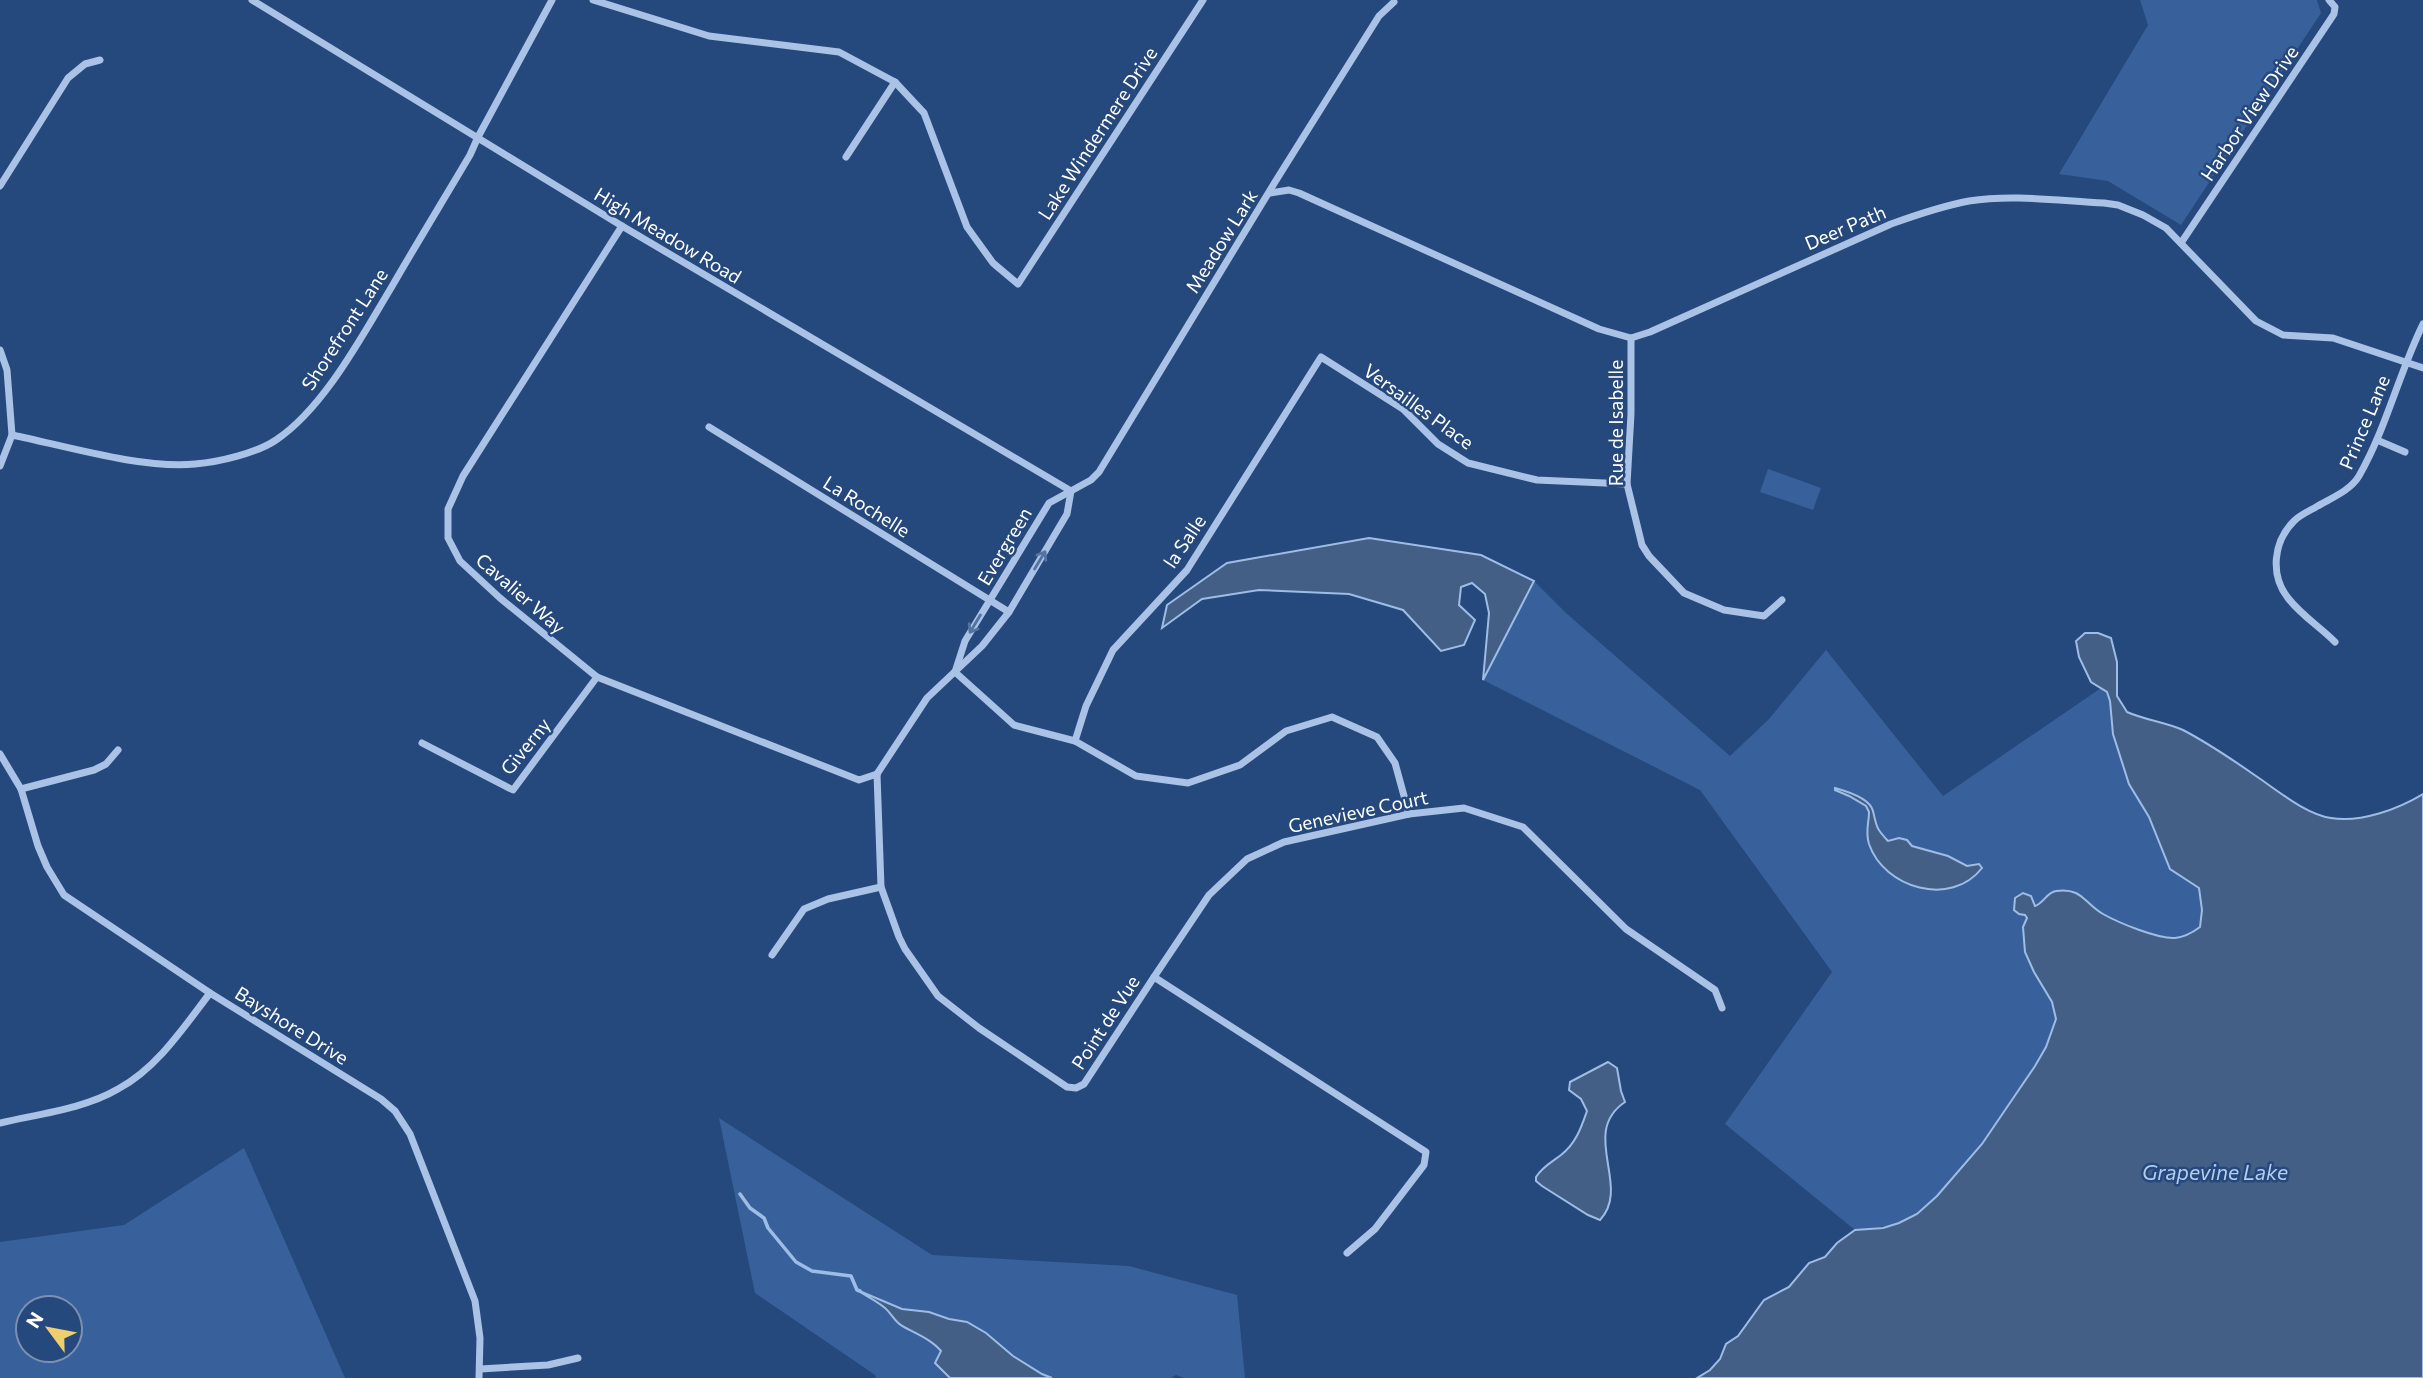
<svg xmlns="http://www.w3.org/2000/svg" width="2423" height="1378" font-family="Commissioner,sans-serif">
  <style>
    .green { fill: #38619b; fill-rule: evenodd }
    .water { fill: #445f85; stroke: #9ebde6; stroke-width: 2 }
    .lines { fill: none; stroke-linecap: round; stroke-linejoin: round }
    .stream { stroke: #9ebde6; stroke-width: 3.5 }
    .street { stroke: #a9c2e5; stroke-width: 7 }
    .oneway { stroke: #5373a1 }
    .labels { text-anchor: middle; dominant-baseline: central; stroke-width: 5; stroke-linejoin: round; paint-order: stroke }
    .street-label { font-size: 19px; fill: #fff; stroke: #25487d }
    .water-label { font-size: 21px; font-style: italic; fill: #b4cced; stroke: #25487d }
  </style>
  <rect width="100%" height="100%" fill="#25487d"/>
  <!-- green -->
  <g class="green">
    <polygon points="2140,0 2317,0 2321,13 2181,225 2108,181 2059,174 2148,25"/>
    <polygon points="1768,469 1821,488 1813,510 1760,492"/>
    <path d="M1534 581 1566 613 1730 756 1769 719 1826 650 1943 796 2101 688 2107 691 2110 701 2129 784 2149 817 2170 869 2199 888 2202 910 2200 927C2192 933 2184 937 2174 938 2157 939 2108 920 2095 909 2091 905 2087 900 2084 896H2047C2042 905 2033 908 2025 915L2027 918 2023 927V938C2030 954 2036 971 2043 987 2048 996 2055 1005 2055 1016 2058 1053 1948 1194 1916 1214 1897 1227 1876 1227 1855 1230L1725 1124 1832 972 1700 790 1483 680Z"/>
    <path d="M719 1118 932 1255 1129 1266 1237 1295 1245 1378H1184L1176 1375 1171 1378H1052L1042 1374 1013 1356 986 1333 967 1322 949 1319 929 1312 902 1309 861 1292C868 1297 877 1301 884 1307 892 1313 895 1322 904 1327 917 1334 932 1339 941 1351L935 1363 950 1378H876L875 1375 755 1293Z"/>
    <path d="M244 1148 345 1378H0V1242L124 1225ZM28 1308H70V1350H28Z"/>
  </g>
  <!-- water -->
  <g class="water">
    <polygon points="1369,538 1481,555 1534,581 1483,680 1489,613 1485,594 1472,583 1461,587 1459,605 1475,620 1464,645 1441,651 1403,610 1349,594 1259,590 1202,599 1162,628 1167,605 1227,563"/>
    <path d="M2085 633H2098L2111 638 2117 662V696L2127 712C2145 720 2165 722 2183 730 2208 743 2233 760 2256 776 2277 790 2305 814 2331 818 2361 823 2398 809 2423 794V1378H1697L1710 1370 1720 1359 1726 1344 1738 1336 1764 1300 1789 1287 1809 1263 1825 1257 1837 1243 1855 1230 1883 1228 1899 1223 1917 1214 1937 1196 1982 1144 2035 1066 2046 1047 2056 1019 2052 1002 2034 972 2025 952 2023 927 2027 918 2025 915 2019 914 2014 910 2015 898 2023 893 2031 896 2035 906C2044 903 2047 892 2056 891 2082 887 2085 904 2103 914 2119 923 2158 939 2175 938 2185 937 2192 933 2200 927L2202 910 2199 888 2170 869 2149 817 2129 784 2113 734 2110 701 2107 692 2091 682 2079 657 2076 641Z"/>
    <path d="M1835 788C1846 791 1870 798 1873 811 1877 828 1876 828 1888 841L1899 838 1907 840 1912 846 1948 856 1967 866 1979 864 1982 868C1951 908 1884 888 1869 844 1865 831 1869 824 1869 812L1866 806 1849 796 1835 790Z"/>
    <path d="M1608 1062 1617 1068 1621 1091 1625 1102C1579 1133 1632 1186 1600 1220L1588 1215 1542 1186 1536 1181V1177C1543 1166 1552 1162 1561 1155 1576 1143 1581 1128 1587 1111L1581 1099 1569 1090 1570 1082Z"/>
    <path d="M857 1290 902 1309 929 1312 949 1319 967 1322 986 1333 1013 1356 1042 1374 1052 1378H950L935 1363 941 1351C932 1340 917 1334 904 1327 895 1323 892 1314 885 1308 877 1301 866 1296 857 1290Z"/>
  </g>
  <g class="lines">
    <!-- stream -->
    <polyline class="stream" points="740,1194 750,1208 764,1218 768,1228 796,1262 812,1271 851,1276 857,1290 860,1291"/>
    <!-- street -->
    <g class="street">
      <polyline points="252,0 622,226 1071,491"/>
      <polyline points="593,0 709,36 839,52 895,82 924,113 967,227 993,263 1018,284 1203,0"/>
      <polyline points="846,157 895,82"/>
      <polyline points="0,186 68,78 85,64 100,60"/>
      <path d="M1270 193 1289 190 1299 193 1599 329 1631 338 1650 332 1891 224C1916 215 1942 206 1969 201 2013 194 2060 201 2104 203L2118 205 2143 215 2166 228 2256 321 2283 335 2333 338 2423 368"/>
      <polyline points="622,226 463,476 448,509 448,538 460,561 500,598 597,677 859,780 877,774"/>
      <polyline points="2181,243 2334,14 2335,7 2329,0"/>
      <polyline points="1631,338 1631,414 1627,484 1642,545 1649,556 1684,593 1724,610 1764,616 1782,600"/>
      <polyline points="0,350 7,370 12,435 0,466"/>
      <polyline points="709,427 1009,612"/>
      <path d="M12 435C66 446 141 469 195 464 219 462 257 453 276 440 324 408 362 336 391 288 417 243 444 199 470 155L478 137 552 0"/>
      <polyline points="2377,440 2405,452"/>
      <path d="M2335 642C2320 627 2301 615 2288 598 2270 575 2273 542 2294 521 2300 515 2309 511 2316 507 2331 498 2350 491 2359 476 2386 429 2399 373 2423 324"/>
      <polyline points="955,672 965,641 1049,503 1091,480 1099,472 1275,182 1379,16 1394,2"/>
      <polyline points="955,672 1014,725 1075,741 1136,776 1188,783 1240,765 1286,731 1332,717 1377,737 1395,763 1409,814"/>
      <polyline points="1075,741 1086,706 1113,650 1187,570 1321,357 1403,409 1438,444 1468,463 1537,480 1627,484"/>
      <polyline points="422,743 513,790 597,677"/>
      <polyline points="0,754 21,789 38,846 47,867 64,895 210,993 381,1099 395,1111 410,1134 475,1301 480,1338 479,1378"/>
      <polyline points="877,774 881,887 899,937 905,949 938,996 979,1028 1067,1087 1076,1088 1084,1084 1154,977 1426,1152 1424,1165 1375,1229 1347,1253"/>
      <polyline points="877,774 927,698 982,646 1009,612 1067,514 1071,491"/>
      <polyline points="21,789 94,770 106,764 118,750"/>
      <polyline points="772,955 804,909 828,899 881,887"/>
      <polyline points="1154,977 1209,895 1247,859 1284,842 1409,814 1464,808 1523,827 1626,929 1715,990 1722,1008"/>
      <path d="M0 1123C38 1114 84 1109 118 1089 157 1068 184 1027 210 993"/>
      <polyline points="480,1369 548,1365 578,1358"/>
    </g>
  </g>
  <!-- one-way arrows -->
  <defs><path id="oneway-shaft" d="M-6 0H5M1.5-3L5.5 0L1.5 3" fill="none" stroke-width="1.6" stroke-linecap="round" stroke-linejoin="round" transform="scale(1.75)"/></defs>
  <g class="oneway">
    <use href="#oneway-shaft" transform="translate(1040 560) rotate(-59)"/>
    <use href="#oneway-shaft" transform="translate(975 624) rotate(121)"/>
  </g>
  <g class="labels">
    <!-- street labels -->
    <g class="street-label">
      <text transform="translate(2249 113) rotate(-56)">Harbor View Drive</text>
      <text transform="translate(1097 133) rotate(-57)">Lake Windermere Drive</text>
      <text transform="translate(1845 227) rotate(-23)">Deer Path</text>
      <text transform="translate(668 235) rotate(31)">High Meadow Road</text>
      <text transform="translate(1221 241) rotate(-58)">Meadow Lark</text>
      <text transform="translate(344 329) rotate(-57)">Shorefront Lane</text>
      <text transform="translate(1419 406) rotate(36)">Versailles Place</text>
      <text transform="translate(2364 422) rotate(-67)">Prince Lane</text>
      <text transform="translate(1615 423) rotate(-90)">Rue de Isabelle</text>
      <text transform="translate(867 506) rotate(32)">La Rochelle</text>
      <text transform="translate(1184 541) rotate(-56)">la Salle</text>
      <text transform="translate(1004 546) rotate(-59)">Evergreen</text>
      <text transform="translate(521 593) rotate(41)">Cavalier Way</text>
      <text transform="translate(525 746) rotate(-51)">Giverny</text>
      <text transform="translate(1358 811) rotate(-12)">Genevieve Court</text>
      <text transform="translate(1105 1022) rotate(-57)">Point de Vue</text>
      <text transform="translate(292 1025) rotate(32)">Bayshore Drive</text>
    </g>
    <!-- water labels -->
    <g class="water-label">
      <text x="2215" y="1171">Grapevine Lake</text>
    </g>
  </g>
  <!-- north arrow -->
  <g transform="translate(49 1329) rotate(302)"><circle r="33" fill="#25487d" stroke="#7c91b1" stroke-width="2"/>
  <path d="M0-5L12 26L0 18L-12 26Z" fill="#efce6d"/>
  <text y="-10" font-size="19" font-weight="bold" text-anchor="middle" fill="#ffffff">N</text>
  </g>
</svg>
